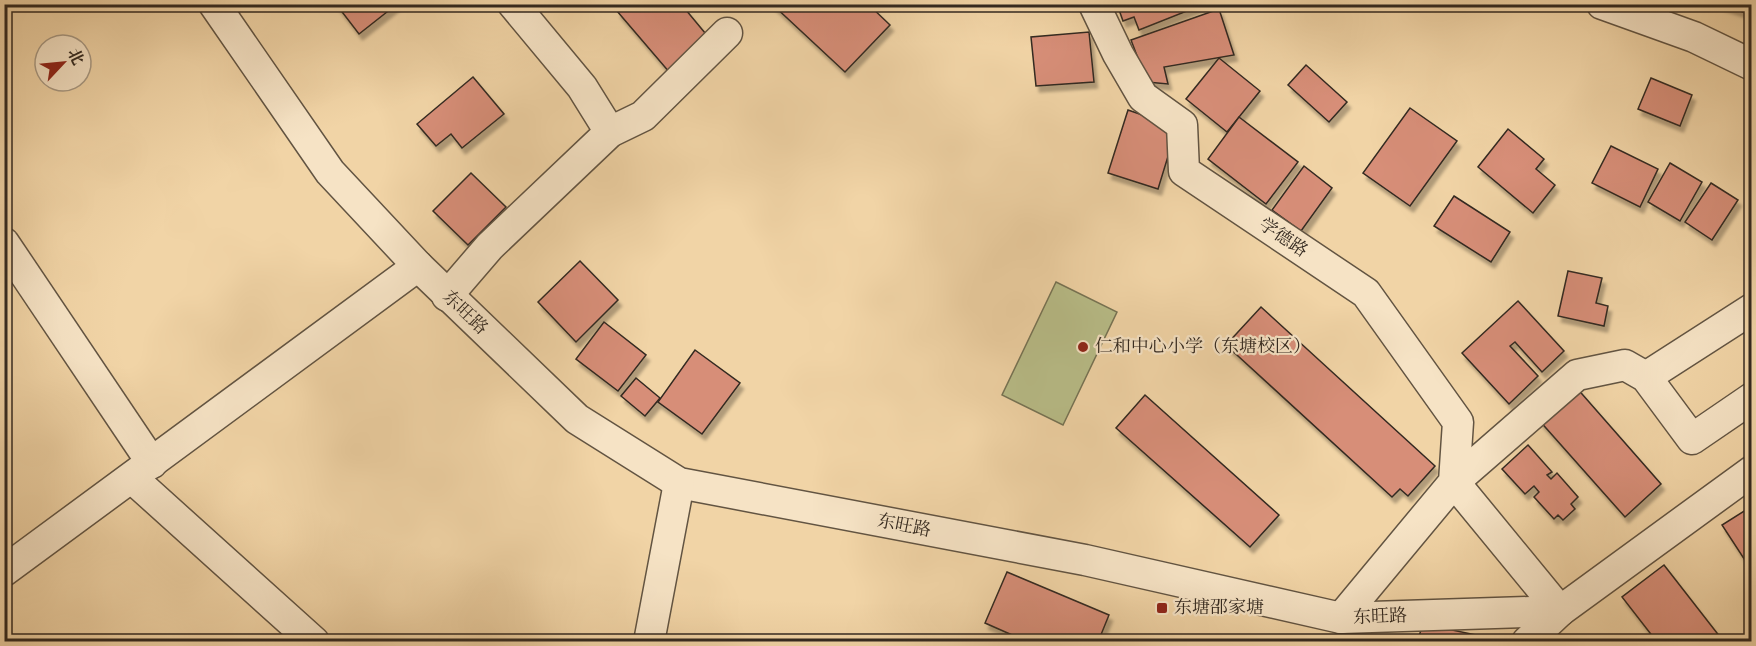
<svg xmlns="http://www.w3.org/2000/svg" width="1756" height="646" font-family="'Old Standard TT','Noto Serif SC',serif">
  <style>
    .pitch { fill: #b8bd88; stroke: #767354; stroke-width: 1.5 }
    .building { fill: #d78e78; stroke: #332920; stroke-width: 1.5; filter: url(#shadow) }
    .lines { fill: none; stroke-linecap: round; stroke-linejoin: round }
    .minor-casing { stroke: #625442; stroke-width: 33 }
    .minor { stroke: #f6e3c5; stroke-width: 30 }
    .poi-dot { fill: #8f2418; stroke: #f6e3c5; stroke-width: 2 }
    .labels { text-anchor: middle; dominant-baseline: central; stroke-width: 4.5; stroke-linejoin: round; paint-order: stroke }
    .street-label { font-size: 18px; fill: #332920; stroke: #f6e3c5 }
    .poi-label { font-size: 18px; fill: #332920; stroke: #f6e3c5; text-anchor: start }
  </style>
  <defs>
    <filter id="shadow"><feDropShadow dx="3.5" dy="6" stdDeviation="1.5" flood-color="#0004"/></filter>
  </defs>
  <rect width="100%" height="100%" fill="#f1d4a6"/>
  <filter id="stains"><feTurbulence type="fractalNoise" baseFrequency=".00333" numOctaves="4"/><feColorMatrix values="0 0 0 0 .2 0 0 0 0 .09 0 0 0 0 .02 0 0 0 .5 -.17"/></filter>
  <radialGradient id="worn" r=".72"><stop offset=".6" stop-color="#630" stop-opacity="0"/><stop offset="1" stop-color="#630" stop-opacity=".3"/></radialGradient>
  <!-- pitch -->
  <polygon class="pitch" points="1056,282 1117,312 1063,425 1002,395"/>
  <!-- building -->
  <g class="building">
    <polygon points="336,4 397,4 359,34"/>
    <polygon points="625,4 681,4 710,39 670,73 617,11"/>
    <polygon points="772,4 868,4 890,25 845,72"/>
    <polygon points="1117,4 1202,4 1202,5 1139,30 1134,17 1123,21"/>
    <polygon points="1719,4 1752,4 1752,7 1749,14"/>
    <polygon points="1219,9 1234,55 1164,67 1168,84 1147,82 1131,40"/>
    <polygon points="1089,32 1094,82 1036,86 1031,37"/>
    <polygon points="1219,58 1260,91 1227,132 1186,99"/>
    <polygon points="1306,65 1347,102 1329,122 1288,85"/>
    <polygon points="473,77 504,114 462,148 451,134 436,146 417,124"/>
    <polygon points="1651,78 1692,95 1680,126 1638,109"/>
    <polygon points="1410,108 1457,141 1410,206 1363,173"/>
    <polygon points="1128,110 1177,127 1158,189 1108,173"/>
    <polygon points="1239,117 1298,162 1266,204 1208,159"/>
    <polygon points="1508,129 1544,159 1536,169 1555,185 1533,213 1478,167"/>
    <polygon points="1611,146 1658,169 1640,207 1592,183"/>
    <polygon points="1670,163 1702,182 1680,221 1648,202"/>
    <polygon points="1304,166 1332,188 1301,231 1272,210"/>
    <polygon points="471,173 506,207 468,245 433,211"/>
    <polygon points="1711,183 1738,200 1712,240 1685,222"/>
    <polygon points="1454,196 1510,232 1491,262 1434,226"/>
    <polygon points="580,261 618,300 576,342 538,302"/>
    <polygon points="1568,271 1602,278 1596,303 1608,306 1604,326 1558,316"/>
    <polygon points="1518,301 1564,351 1542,372 1515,342 1510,346 1538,376 1509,404 1462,353"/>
    <polygon points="1261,307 1435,466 1408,496 1400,489 1392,497 1226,345"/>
    <polygon points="604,322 646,355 618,391 576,359"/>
    <polygon points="695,350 740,383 702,434 658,402"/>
    <polygon points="636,378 660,398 645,416 621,396"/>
    <polygon points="1575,386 1661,484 1625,517 1538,419"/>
    <polygon points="1145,395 1279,515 1250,547 1116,428"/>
    <polygon points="1528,445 1552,472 1547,475 1551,479 1557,473 1578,497 1571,504 1575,509 1563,520 1558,515 1554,519 1534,497 1539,492 1534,486 1525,494 1502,469"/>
    <polygon points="1752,506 1752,571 1722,525"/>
    <polygon points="1664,565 1724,642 1657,642 1622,597"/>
    <polygon points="1007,572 1109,615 1098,642 1028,642 985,623"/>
    <polygon points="1423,624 1486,637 1485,642 1417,642"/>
  </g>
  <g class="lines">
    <!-- minor casing -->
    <g class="minor-casing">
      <g id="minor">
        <polyline points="214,4 330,172 418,266 577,419 679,483 1085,560 1341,618 1560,611 1752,471"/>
        <polyline points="513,4 582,87 610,132"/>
        <polyline points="1094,4 1118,54 1143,97 1182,125 1184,171 1366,293 1458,422 1454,482 1341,618"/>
        <polyline points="1602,4 1694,37 1752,65"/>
        <polyline points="4,243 152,463"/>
        <polyline points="447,296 490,246 610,132 643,116 727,33"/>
        <polyline points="1646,377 1752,309"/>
        <polyline points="132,478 314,642"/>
        <polyline points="4,571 418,266"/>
        <polyline points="649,642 679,483"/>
        <polyline points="1527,642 1560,611 1454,482 1577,375 1625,365 1646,377 1692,439 1752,398"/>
      </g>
    </g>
    <!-- minor -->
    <use href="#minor" class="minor"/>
  </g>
  <!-- markers -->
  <g class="poi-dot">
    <circle cx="1083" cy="347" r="6"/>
    <rect x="1156" y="602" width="12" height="12" rx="3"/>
  </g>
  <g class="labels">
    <!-- street labels -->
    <g class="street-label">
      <text transform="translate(1283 238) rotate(34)">学德路</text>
      <text transform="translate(465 313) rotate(44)">东旺路</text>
      <text transform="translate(904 526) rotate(11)">东旺路</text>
      <text transform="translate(1380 617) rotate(-2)">东旺路</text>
    </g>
    <!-- poi labels -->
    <g class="poi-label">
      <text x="1095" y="347">仁和中心小学（东塘校区）</text>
      <text x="1174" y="608">东塘邵家塘</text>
    </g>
  </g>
  <!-- margin -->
  <rect width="1756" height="646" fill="none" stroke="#f1d4a6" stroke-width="24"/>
  <rect x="6" y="6" width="1744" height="634" fill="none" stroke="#332920" stroke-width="3"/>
  <rect x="12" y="12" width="1732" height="622" fill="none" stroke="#332920" stroke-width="1.5"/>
  <!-- north arrow -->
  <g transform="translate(63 63) rotate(64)"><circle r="28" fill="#f6e3c5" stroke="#a89983" stroke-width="1.5"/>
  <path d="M0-4.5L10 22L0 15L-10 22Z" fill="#8f2418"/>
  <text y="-9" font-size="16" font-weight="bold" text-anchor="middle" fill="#332920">北</text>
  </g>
  <rect width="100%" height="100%" filter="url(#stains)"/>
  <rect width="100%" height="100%" fill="url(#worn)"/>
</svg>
